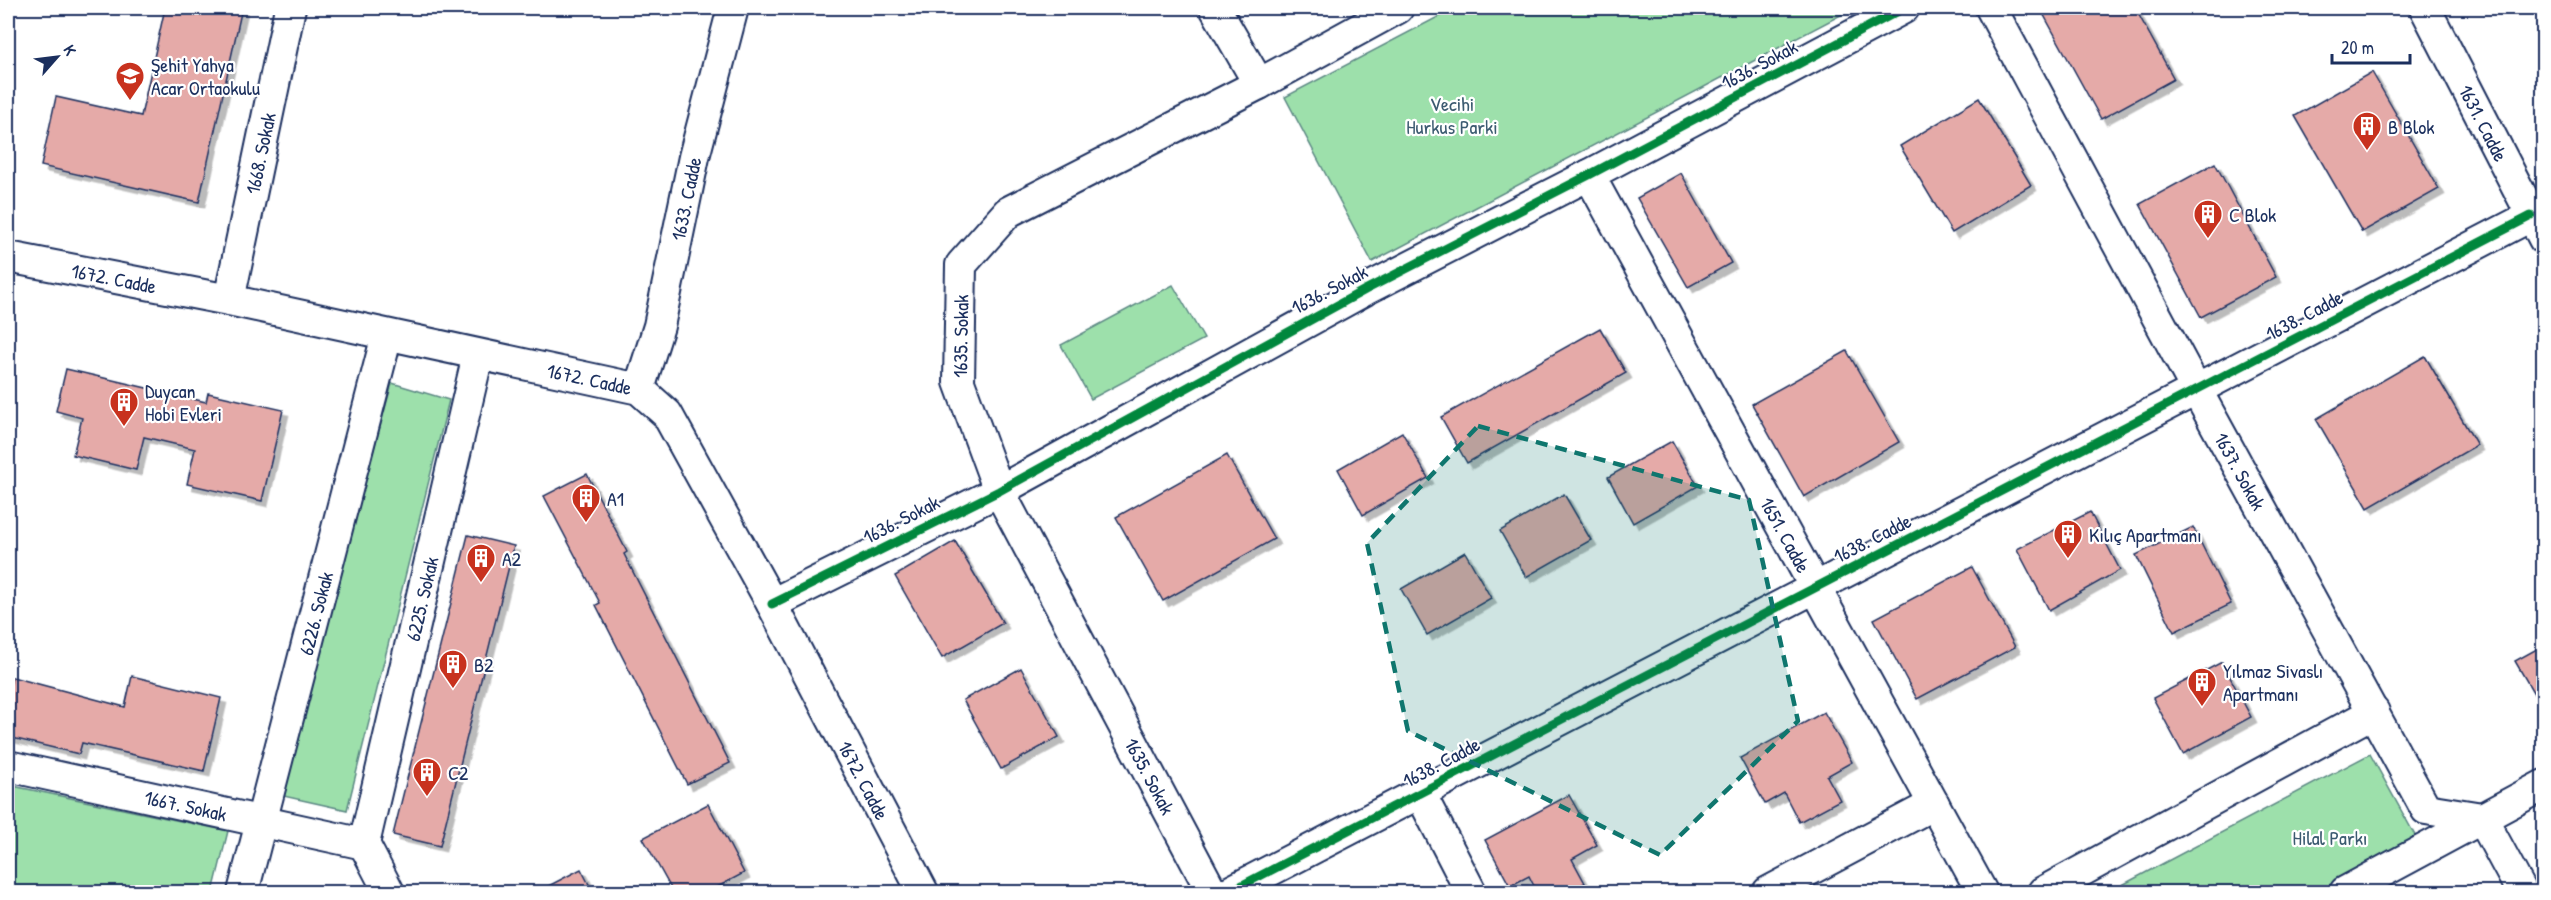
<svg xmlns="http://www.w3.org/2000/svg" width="2551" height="900" font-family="'Patrick Hand',sans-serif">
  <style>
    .green { fill: #9de0ab; stroke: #5c8884; stroke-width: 1.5 }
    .building { fill: #e5aaa8; stroke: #1b2f5e; stroke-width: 1.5; filter: url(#shadow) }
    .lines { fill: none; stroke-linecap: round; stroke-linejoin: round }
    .minor-casing { stroke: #1b2f5e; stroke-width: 34 }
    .minor { stroke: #fff; stroke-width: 30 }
    .cycleway-casing { stroke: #fff; stroke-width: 13 }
    .cycleway { stroke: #00873e; stroke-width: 9 }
    .marked { fill: #0f766e; fill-opacity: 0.2; stroke: #0f766e; stroke-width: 4.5; stroke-dasharray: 12 8; stroke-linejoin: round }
    .labels { text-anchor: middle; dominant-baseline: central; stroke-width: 4.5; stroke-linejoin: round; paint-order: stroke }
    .poi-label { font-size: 20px; fill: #1b2f5e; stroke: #fff; text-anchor: start }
    .street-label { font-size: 20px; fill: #1b2f5e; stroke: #fff }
    .park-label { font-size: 20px; fill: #3c5b71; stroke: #fff }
  </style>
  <defs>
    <filter id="shadow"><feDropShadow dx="5.5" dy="5.5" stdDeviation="0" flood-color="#0004"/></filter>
  </defs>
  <rect width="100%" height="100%" fill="#fff"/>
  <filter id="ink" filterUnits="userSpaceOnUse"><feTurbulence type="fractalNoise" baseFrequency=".0167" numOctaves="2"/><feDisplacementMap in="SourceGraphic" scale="12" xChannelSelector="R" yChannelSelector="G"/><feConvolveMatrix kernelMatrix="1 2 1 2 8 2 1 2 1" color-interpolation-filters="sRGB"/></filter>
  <g filter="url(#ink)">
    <!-- green -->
    <g class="green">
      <polygon points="1455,8 1854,8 1372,262 1285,97"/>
      <polygon points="1173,285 1204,339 1091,399 1061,345"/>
      <polygon points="392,383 449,400 347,810 279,795"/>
      <polygon points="2370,754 2423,850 2345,892 2109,892"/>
      <polygon points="8,785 228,831 213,892 8,892"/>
    </g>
    <!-- building -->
    <g class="building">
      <polygon points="165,8 242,8 199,202 41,166 56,97 141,116"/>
      <polygon points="2040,8 2135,8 2174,79 2101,119"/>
      <polygon points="2372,72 2439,189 2362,232 2295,116"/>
      <polygon points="1979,98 2031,185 1952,233 1900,146"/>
      <polygon points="2215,163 2276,277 2201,317 2140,204"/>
      <polygon points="1681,173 1731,263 1688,287 1637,198"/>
      <polygon points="1600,328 1626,373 1467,463 1441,417"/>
      <polygon points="1847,351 1899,442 1804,497 1752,404"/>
      <polygon points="2425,356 2477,445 2368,508 2316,419"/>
      <polygon points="66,369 206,402 208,393 283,410 262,501 187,484 195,449 144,437 136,470 73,455 82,418 56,411"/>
      <polygon points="1402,432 1428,478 1363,515 1338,469"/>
      <polygon points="1672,441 1698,486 1633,523 1608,477"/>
      <polygon points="1227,455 1274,539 1163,601 1116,517"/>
      <polygon points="587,474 627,552 624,554 730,763 687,784 596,605 600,603 544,496"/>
      <polygon points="1564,494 1591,540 1526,577 1500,531"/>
      <polygon points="2090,512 2120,570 2049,610 2017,549"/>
      <polygon points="2193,527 2231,604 2174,632 2136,555"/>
      <polygon points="468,535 514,546 440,846 393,835"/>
      <polygon points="955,541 1003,623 942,658 895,576"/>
      <polygon points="1465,552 1491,598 1427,635 1401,589"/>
      <polygon points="1972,567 2015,647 1917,699 1874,619"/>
      <polygon points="2544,645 2544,711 2515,661"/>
      <polygon points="2222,662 2251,717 2183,754 2153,698"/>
      <polygon points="1021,668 1059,737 1001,769 963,700"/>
      <polygon points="132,676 221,698 204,771 82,743 79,754 8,737 8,695 12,677 125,707"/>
      <polygon points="1824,712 1852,762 1827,776 1840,800 1799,822 1784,793 1765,804 1740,758"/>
      <polygon points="1569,795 1597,845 1572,859 1585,883 1567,892 1537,892 1529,876 1510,886 1485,840"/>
      <polygon points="708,804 744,873 708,892 673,892 643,838"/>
      <polygon points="581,869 593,892 537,892"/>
    </g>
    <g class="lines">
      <!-- minor casing -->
      <g class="minor-casing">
        <g id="minor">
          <polyline points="1215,8 1259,84"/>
          <path id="s1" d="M1991 8 2197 391 2426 809 2482 818 2522 892"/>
          <path id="s2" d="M2425 8 2544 239"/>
          <path id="s3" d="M1589 175 1982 892"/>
          <path id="s4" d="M8 257 229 300 639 389 667 414 772 604 923 892"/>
          <path id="s5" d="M229 300 290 8"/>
          <path id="s6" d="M639 389 659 326 694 157 733 8"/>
          <polyline points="772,604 999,491 1365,290 1589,175 1904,8"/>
          <path id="s7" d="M8 766 364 844"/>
          <polyline points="1420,793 1471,892"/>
          <path id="s8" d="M364 844 478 355"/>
          <polyline points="364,844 389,892"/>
          <path id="s9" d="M243 892 387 335"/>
          <path id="s10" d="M1212 892 999 491 959 382 961 265 1008 212 1259 84 1398 8"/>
          <polyline points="1229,892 2531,216"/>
          <polyline points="1768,892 1934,804"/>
          <polyline points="2043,892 2374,712"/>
          <polyline points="2345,892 2544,785"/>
        </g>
      </g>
      <!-- minor -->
      <use href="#minor" class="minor"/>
      <!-- cycleway casing -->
      <g class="cycleway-casing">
        <g id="cycleway">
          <polyline points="772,604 999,491 1365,290 1589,175 1904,8"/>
          <polyline points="1229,892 2531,216"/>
        </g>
      </g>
      <!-- cycleway -->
      <use href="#cycleway" class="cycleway"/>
    </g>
  </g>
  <!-- marked area -->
  <path class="marked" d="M1478 426 1749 500 1798 721 1660 855 1408 731 1367 543Z"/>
  <!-- icons -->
  <defs>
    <g id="school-pin" transform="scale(1.5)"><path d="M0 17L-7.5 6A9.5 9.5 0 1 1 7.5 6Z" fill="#c8321e" stroke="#fff"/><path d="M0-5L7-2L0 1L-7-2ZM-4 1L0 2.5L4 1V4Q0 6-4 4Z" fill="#fff"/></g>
    <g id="building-pin" transform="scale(1.5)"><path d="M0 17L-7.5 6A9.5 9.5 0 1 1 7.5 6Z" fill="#c8321e" stroke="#fff"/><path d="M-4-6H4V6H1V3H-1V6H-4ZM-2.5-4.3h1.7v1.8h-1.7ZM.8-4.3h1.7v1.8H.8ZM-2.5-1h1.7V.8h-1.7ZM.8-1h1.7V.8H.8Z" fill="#fff"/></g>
  </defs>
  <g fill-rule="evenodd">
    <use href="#school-pin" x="130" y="76"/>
    <use href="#building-pin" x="2367" y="126"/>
    <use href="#building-pin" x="2208" y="214"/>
    <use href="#building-pin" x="124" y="402"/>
    <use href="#building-pin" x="586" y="498"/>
    <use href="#building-pin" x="2068" y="534"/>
    <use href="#building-pin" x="481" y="558"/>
    <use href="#building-pin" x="453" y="664"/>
    <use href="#building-pin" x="2202" y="682"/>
    <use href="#building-pin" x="427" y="772"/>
  </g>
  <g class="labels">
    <!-- poi labels -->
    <g class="poi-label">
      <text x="151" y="64">Şehit Yahya<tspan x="151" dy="23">Acar Ortaokulu</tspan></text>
      <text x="2388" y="126">B Blok</text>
      <text x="2229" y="214">C Blok</text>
      <text x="145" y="390">Duycan<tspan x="145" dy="23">Hobi Evleri</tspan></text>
      <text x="607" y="498">A1</text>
      <text x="2089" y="534">Kılıç Apartmanı</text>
      <text x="502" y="558">A2</text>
      <text x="474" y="664">B2</text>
      <text x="2223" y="670">Yılmaz Sivaslı<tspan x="2223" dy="23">Apartmanı</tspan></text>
      <text x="448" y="772">C2</text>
    </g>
    <!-- street labels -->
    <g class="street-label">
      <text transform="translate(1759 64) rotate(-28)">1636. Sokak</text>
      <text stroke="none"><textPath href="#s2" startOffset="129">1631. Cadde</textPath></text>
      <text stroke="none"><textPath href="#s5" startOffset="150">1668. Sokak</textPath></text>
      <text stroke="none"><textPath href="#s6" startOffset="196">1633. Cadde</textPath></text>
      <text stroke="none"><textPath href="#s4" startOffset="108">1672. Cadde</textPath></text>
      <text transform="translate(1329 289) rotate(-28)">1636. Sokak</text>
      <text transform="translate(2304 315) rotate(-28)">1638. Cadde</text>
      <text stroke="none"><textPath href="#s10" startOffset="616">1635. Sokak</textPath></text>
      <text stroke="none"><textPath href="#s4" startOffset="594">1672. Cadde</textPath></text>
      <text stroke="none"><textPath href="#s1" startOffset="526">1637. Sokak</textPath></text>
      <text transform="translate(901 519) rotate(-27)">1636. Sokak</text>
      <text stroke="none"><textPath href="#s3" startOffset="410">1651. Cadde</textPath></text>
      <text transform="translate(1872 538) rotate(-27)">1638. Cadde</text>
      <text stroke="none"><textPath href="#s8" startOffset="252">6225. Sokak</textPath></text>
      <text stroke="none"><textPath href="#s9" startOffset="288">6226. Sokak</textPath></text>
      <text transform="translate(1441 762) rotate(-28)">1638. Cadde</text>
      <text transform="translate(1150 776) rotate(62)">1635. Sokak</text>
      <text stroke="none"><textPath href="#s4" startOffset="1098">1672. Cadde</textPath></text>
      <text stroke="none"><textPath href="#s7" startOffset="182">1667. Sokak</textPath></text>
    </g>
    <!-- park labels -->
    <g class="park-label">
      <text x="1452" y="103">Vecihi<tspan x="1452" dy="23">Hurkus Parki</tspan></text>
      <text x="2330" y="837">Hilal Parkı</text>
    </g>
  </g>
  <!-- margin -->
  <rect width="2551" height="900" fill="none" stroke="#fff" stroke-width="30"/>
  <rect x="15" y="15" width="2521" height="870" fill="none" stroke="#1b2f5e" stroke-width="2" filter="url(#ink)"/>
  <!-- north arrow -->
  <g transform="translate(57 57) rotate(62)" stroke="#ffffff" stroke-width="4.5" paint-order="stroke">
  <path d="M0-4.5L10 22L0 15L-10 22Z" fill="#1b2f5e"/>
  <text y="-9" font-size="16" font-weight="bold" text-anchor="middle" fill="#1b2f5e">K</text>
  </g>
  <!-- scale -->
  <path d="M2332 54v9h78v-9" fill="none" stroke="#1b2f5e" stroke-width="3"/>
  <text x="2341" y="54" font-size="18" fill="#1b2f5e" stroke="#ffffff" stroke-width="4.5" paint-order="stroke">20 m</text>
</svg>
